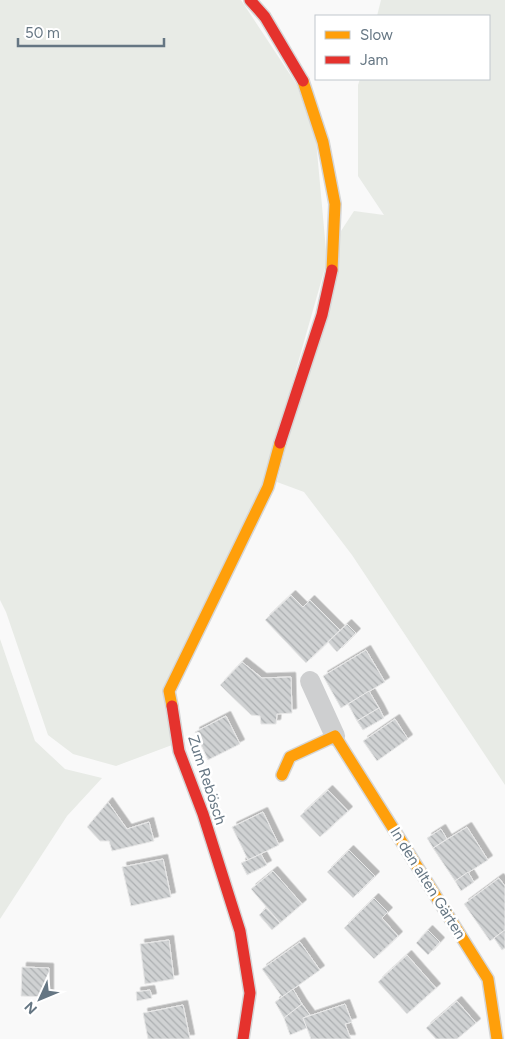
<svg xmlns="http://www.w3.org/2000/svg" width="505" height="1039" font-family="Figtree,sans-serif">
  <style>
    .grass { fill: #e8ebe6 }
    .building { fill: url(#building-back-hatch); stroke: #e8e8e8; filter: url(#shadow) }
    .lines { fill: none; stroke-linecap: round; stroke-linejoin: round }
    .slow-casing { stroke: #d5d6d7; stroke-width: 14 }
    .jam-casing { stroke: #d5d6d7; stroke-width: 14 }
    .street { stroke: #cecfd0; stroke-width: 20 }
    .slow { stroke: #ff9f0a; stroke-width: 11 }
    .jam { stroke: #e5322d; stroke-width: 11 }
    .labels { text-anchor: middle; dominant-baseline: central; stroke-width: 5; stroke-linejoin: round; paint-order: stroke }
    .street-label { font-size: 15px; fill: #657683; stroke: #fff }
  </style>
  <defs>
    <pattern id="building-back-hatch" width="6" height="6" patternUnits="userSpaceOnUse" patternTransform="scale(1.25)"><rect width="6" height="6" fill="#d0d2d3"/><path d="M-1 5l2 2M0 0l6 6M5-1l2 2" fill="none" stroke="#acafb1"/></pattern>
    <filter id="shadow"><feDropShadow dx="4.5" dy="-4.5" stdDeviation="0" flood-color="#0004"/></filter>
  </defs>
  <rect width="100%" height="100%" fill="#f9f9f9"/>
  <!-- grass -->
  <g class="grass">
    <polygon points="0,0 241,0 297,85 316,140 327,261 262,489 164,691 172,745 116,766 73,754 48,735 6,612 0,600"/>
    <polygon points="381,0 505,0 505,785 352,555 304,492 277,482 341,231 354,211 384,215 358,176 358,85 360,79 489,79 489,16 377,16"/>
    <polygon points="0,639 35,741 65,769 102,778 67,816 0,919"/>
  </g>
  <!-- building -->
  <g class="building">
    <polygon points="291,595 303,607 310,600 340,630 306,663 265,620"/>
    <polygon points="347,624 356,633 337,652 328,642"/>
    <polygon points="366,650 385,682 341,708 323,676"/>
    <polygon points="242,662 262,678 291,677 292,713 277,714 276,724 261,724 260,716 251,715 220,685"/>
    <polygon points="369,691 379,708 357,721 348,704"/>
    <polygon points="379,708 384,718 363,730 357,721"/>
    <polygon points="226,716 240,744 208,760 195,732"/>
    <polygon points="395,719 408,739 377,761 363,741"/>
    <polygon points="328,790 348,811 320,837 300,816"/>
    <polygon points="108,802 127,829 149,822 154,841 112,851 109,841 100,841 87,827"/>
    <polygon points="263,812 279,845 248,860 232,827"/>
    <polygon points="467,827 488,860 455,881 433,848"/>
    <polygon points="441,829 447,839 433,848 427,838"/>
    <polygon points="349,850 375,876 353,898 327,872"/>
    <polygon points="261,854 267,865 247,875 241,863"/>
    <polygon points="163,859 171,897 131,906 122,867"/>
    <polygon points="273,871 302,904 280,923 251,889"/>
    <polygon points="468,872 474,882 461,891 455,881"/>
    <polygon points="499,878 505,886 505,930 490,941 464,904"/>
    <polygon points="374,898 388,912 382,918 398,936 374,959 344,928"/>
    <polygon points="266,908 280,923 272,930 259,915"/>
    <polygon points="428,930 440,942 428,955 416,943"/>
    <polygon points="505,930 505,948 502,950 494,938"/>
    <polygon points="169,940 174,979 145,984 140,944"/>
    <polygon points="300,942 320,970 282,997 262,969"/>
    <polygon points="407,955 436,988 407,1014 378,982"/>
    <polygon points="22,967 49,968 49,997 21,996"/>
    <polygon points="293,989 302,1004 284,1018 275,1002"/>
    <polygon points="150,990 152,998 137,1001 136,992"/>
    <polygon points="457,1001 476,1023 457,1039 436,1039 426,1028"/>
    <polygon points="302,1004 310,1015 303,1018 307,1028 290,1035 284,1018"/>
    <polygon points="345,1004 352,1022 345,1024 351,1039 311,1039 303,1018"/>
    <polygon points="183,1005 190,1039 148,1039 143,1013"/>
  </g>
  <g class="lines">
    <!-- slow casing -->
    <g class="slow-casing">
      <g id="slow">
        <polyline points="303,81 323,142 335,204 332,270"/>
        <polyline points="172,706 169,691 268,487 280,443"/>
        <polyline points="282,775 290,757 335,736 488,979 497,1039"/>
      </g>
    </g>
    <!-- jam casing -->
    <g class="jam-casing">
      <g id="jam">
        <polyline points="250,0 265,17 303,81"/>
        <polyline points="280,443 322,315 332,270"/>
        <polyline points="172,706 179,751 203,814 240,931 250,993 243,1039"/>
      </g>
    </g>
    <!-- street -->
    <polyline class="street" points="310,681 335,736"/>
    <!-- slow -->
    <use href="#slow" class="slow"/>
    <!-- jam -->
    <use href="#jam" class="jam"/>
  </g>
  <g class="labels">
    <!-- street labels -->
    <g class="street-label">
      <text transform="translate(207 780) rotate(72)">Zum Rebösch</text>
      <text transform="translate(428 883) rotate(58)">In den alten Gärten</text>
    </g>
  </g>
  <!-- legend -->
  <rect x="315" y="15" width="175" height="65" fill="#ffffff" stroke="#c1c8cd"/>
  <rect x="325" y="31" width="25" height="8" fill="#ff9f0a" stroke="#c1c8cd"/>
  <text x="360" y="40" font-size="15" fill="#657683">Slow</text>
  <rect x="325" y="56" width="25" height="8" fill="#e5322d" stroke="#c1c8cd"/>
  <text x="360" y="65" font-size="15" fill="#657683">Jam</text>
  <!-- north arrow -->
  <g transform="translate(40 999) rotate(226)" stroke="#ffffff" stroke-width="4" paint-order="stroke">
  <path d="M0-4L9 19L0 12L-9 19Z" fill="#657683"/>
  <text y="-8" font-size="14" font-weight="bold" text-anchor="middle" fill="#657683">N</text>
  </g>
  <!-- scale -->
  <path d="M18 38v8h146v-8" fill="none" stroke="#657683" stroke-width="2.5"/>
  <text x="25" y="38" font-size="15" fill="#657683" stroke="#ffffff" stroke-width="4" paint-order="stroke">50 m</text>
</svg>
